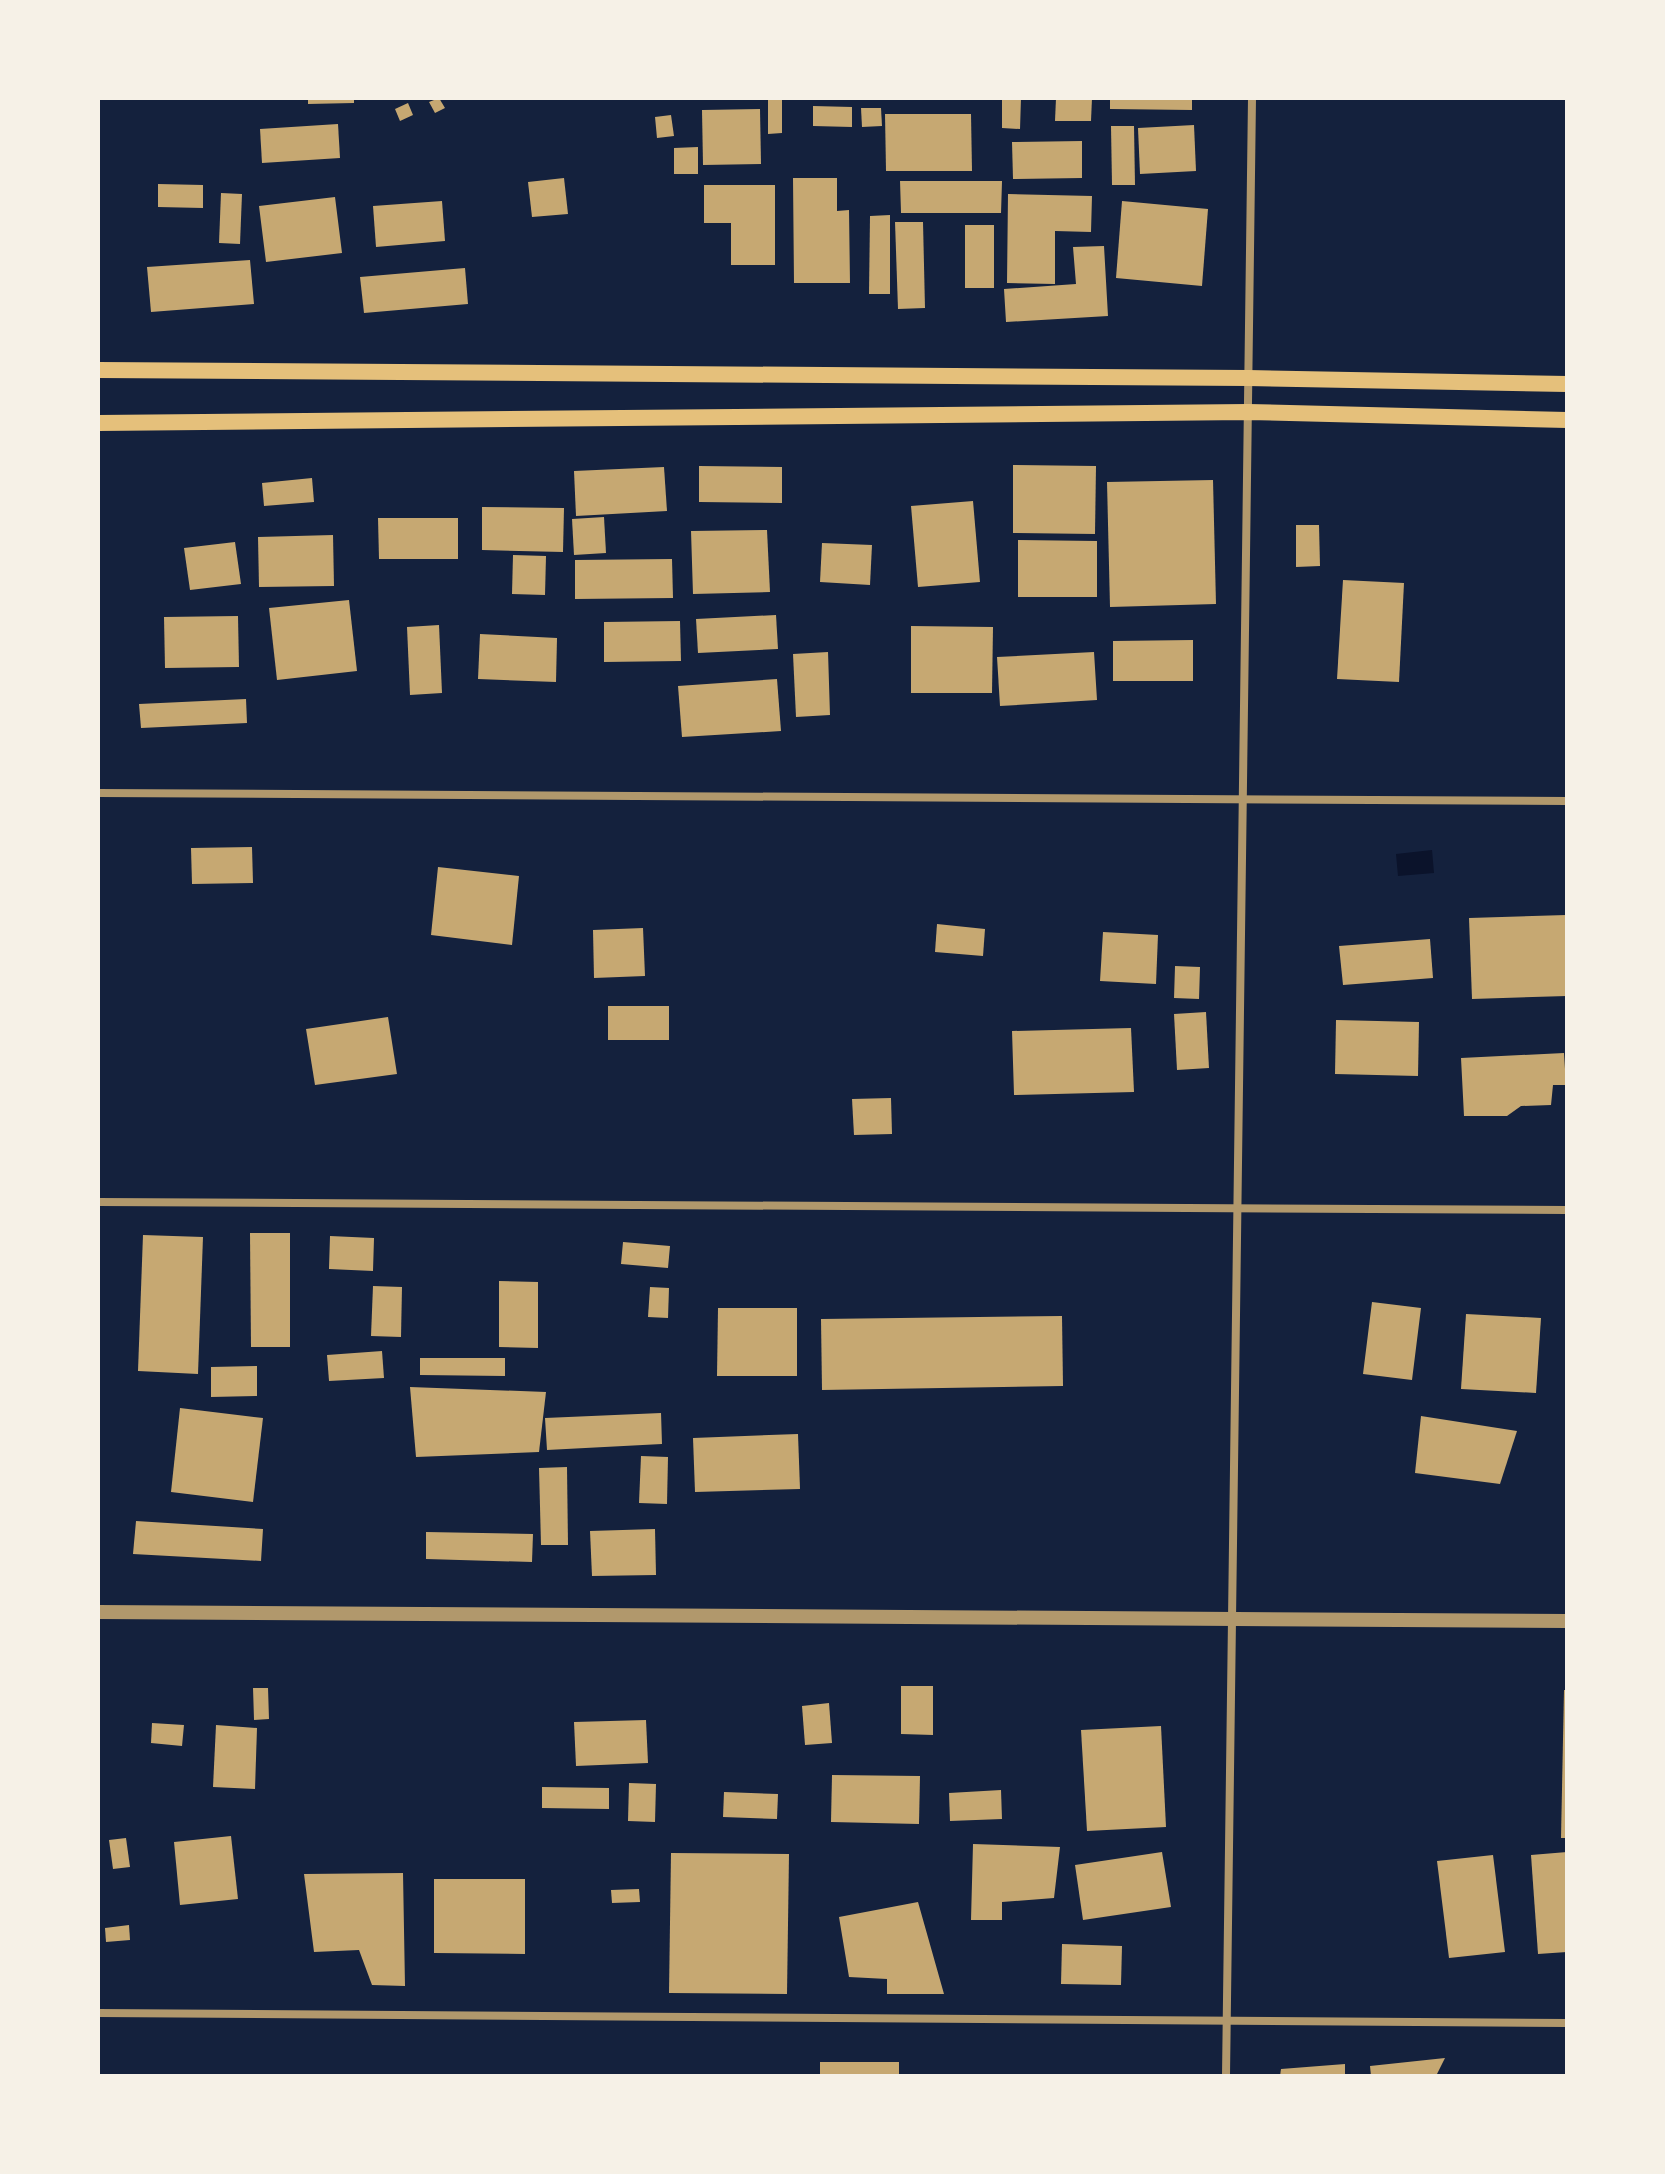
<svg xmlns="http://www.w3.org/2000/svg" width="1665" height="2174" font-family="'PT Sans Narrow',sans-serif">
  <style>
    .water { fill: #0b132b }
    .building { fill: #c6a872 }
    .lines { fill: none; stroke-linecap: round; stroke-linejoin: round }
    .minor { stroke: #b1986c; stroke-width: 8 }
    .tertiary { stroke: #b1986c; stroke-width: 14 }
    .secondary { stroke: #e5c07b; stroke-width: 16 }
  </style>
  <rect width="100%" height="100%" fill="#14213d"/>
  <!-- water -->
  <polygon class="water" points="1432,850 1434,873 1398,876 1396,854"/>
  <!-- building -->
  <g class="building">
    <polygon points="308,98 354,98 354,103 308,104"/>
    <polygon points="439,98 445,108 435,113 429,102"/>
    <polygon points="768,98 782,98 782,133 768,134"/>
    <polygon points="1002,98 1021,98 1020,129 1002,128"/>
    <polygon points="1056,98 1092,98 1091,121 1055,121"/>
    <polygon points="1110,98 1192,98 1192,110 1110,109"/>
    <polygon points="408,103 413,115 400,121 395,109"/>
    <polygon points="813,106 852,107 852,127 813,126"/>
    <polygon points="861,108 881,108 882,126 862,127"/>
    <polygon points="760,109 761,164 703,165 702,110"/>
    <polygon points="885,114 971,114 972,171 886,171"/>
    <polygon points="671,115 674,136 657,138 655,117"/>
    <polygon points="338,124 340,158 262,163 260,129"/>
    <polygon points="1194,125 1196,171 1140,174 1138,128"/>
    <polygon points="1111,126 1134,126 1135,185 1112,185"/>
    <polygon points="1082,141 1082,178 1013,179 1012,142"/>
    <polygon points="698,147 698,174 674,174 674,148"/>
    <polygon points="564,178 568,214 532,217 528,182"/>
    <polygon points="793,178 837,178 837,211 849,210 850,283 794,283"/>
    <polygon points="900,181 1002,181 1001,213 901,213"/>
    <polygon points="158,184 203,185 203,208 158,207"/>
    <polygon points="704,185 775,185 775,265 731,265 731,223 704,223"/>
    <polygon points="221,193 242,194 240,244 219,243"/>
    <polygon points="1008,194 1092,196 1091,232 1055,231 1055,284 1007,283"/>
    <polygon points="335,197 342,253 266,262 259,206"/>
    <polygon points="442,201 445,241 376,247 373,206"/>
    <polygon points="1122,201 1208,209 1202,286 1116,278"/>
    <polygon points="890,215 890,294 869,294 870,216"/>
    <polygon points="895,222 923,222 925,308 898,309"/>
    <rect x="965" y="225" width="29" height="63"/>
    <polygon points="1104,246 1108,316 1006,322 1004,289 1076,284 1073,247"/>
    <polygon points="250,260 254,304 151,312 147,267"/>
    <polygon points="465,268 468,304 364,313 360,277"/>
    <polygon points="1013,465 1096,466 1095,534 1013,533"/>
    <polygon points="699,466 782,467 782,503 699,502"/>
    <polygon points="664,467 667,511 576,516 574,471"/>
    <polygon points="312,478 314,502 264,506 262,483"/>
    <polygon points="1213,480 1216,604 1110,607 1107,482"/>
    <polygon points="973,501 980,582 918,587 911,506"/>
    <polygon points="482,507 564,508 563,552 482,550"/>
    <polygon points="604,517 606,553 574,555 572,519"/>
    <polygon points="378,518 458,518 458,559 379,559"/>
    <polygon points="1296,525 1319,525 1320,566 1296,567"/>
    <polygon points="767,530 770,592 693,594 691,531"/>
    <polygon points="333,535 334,586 259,587 258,537"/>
    <polygon points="1018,540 1097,541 1097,597 1018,597"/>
    <polygon points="235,542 241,584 190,590 184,548"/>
    <polygon points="822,543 872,545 870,585 820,582"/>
    <polygon points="513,555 546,556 545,595 512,594"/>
    <polygon points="672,559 673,598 575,599 575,560"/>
    <polygon points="1343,580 1404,583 1399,682 1337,679"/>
    <polygon points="349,600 357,671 277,680 269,608"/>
    <polygon points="776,615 778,649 698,653 696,619"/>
    <polygon points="238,616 239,667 165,668 164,617"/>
    <polygon points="680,621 681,661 604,662 604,622"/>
    <polygon points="439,625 442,693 410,695 407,627"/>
    <polygon points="911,626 993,627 992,693 911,693"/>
    <polygon points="480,634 557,638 556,682 478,679"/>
    <polygon points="1193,640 1193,681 1113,681 1113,641"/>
    <polygon points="828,652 830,715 796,717 793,654"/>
    <polygon points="1094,652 1097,700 1000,706 997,657"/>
    <polygon points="777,679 781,731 682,737 678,686"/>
    <polygon points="246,699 247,723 141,728 139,704"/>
    <polygon points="252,847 253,883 192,884 191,848"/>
    <polygon points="438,867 519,876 512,945 431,935"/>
    <polygon points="1566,915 1567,996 1472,999 1469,918"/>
    <polygon points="937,924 985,929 983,956 935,952"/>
    <polygon points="643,928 645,976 594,978 593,930"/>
    <polygon points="1103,932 1158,935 1156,984 1100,981"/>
    <polygon points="1430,939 1433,978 1343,985 1339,946"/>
    <polygon points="1175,966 1200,967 1199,999 1174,998"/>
    <rect x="608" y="1006" width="61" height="34"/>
    <polygon points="1206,1012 1209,1068 1177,1070 1174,1014"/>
    <polygon points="388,1017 397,1074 315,1085 306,1029"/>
    <polygon points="1336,1020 1419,1022 1418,1076 1335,1074"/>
    <polygon points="1131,1028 1134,1092 1014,1095 1012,1031"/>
    <polygon points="1564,1053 1566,1085 1553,1085 1551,1105 1521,1106 1507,1116 1464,1116 1461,1058"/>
    <polygon points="891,1098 892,1134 854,1135 852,1099"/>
    <polygon points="250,1233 290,1233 290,1347 251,1347"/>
    <polygon points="143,1235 203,1237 198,1374 138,1371"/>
    <polygon points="330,1236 374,1238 373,1271 329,1269"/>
    <polygon points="623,1242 670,1246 668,1268 621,1264"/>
    <polygon points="499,1281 538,1282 538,1348 499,1347"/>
    <polygon points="373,1286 402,1287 401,1337 371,1336"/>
    <polygon points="650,1287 669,1288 668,1318 648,1317"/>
    <polygon points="1372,1302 1421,1308 1412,1380 1363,1374"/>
    <polygon points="718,1308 797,1308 797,1376 717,1376"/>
    <polygon points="1466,1314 1541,1318 1536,1393 1461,1389"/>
    <polygon points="1062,1316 1063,1386 822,1390 821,1319"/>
    <polygon points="382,1351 384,1378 329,1381 327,1355"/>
    <polygon points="420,1358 505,1358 505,1376 420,1375"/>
    <polygon points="257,1366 257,1396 211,1397 211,1367"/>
    <polygon points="410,1387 546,1392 539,1452 416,1457"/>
    <polygon points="180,1408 263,1418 253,1502 171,1492"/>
    <polygon points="661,1413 662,1444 547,1450 545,1418"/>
    <polygon points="1421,1416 1517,1431 1500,1484 1415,1473"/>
    <polygon points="798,1434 800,1489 695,1492 693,1438"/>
    <polygon points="641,1456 668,1457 667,1504 639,1503"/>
    <polygon points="567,1467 568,1545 541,1545 539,1468"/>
    <polygon points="136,1521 263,1529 261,1561 133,1554"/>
    <polygon points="655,1529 656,1575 592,1576 590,1531"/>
    <polygon points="426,1532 533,1534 532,1562 426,1559"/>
    <polygon points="901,1686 933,1686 933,1735 901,1734"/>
    <polygon points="253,1688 268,1688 269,1719 254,1720"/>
    <polygon points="1564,1690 1567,1690 1567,1838 1561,1838"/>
    <polygon points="829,1703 832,1743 805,1745 802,1706"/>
    <polygon points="646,1720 648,1763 576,1766 574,1722"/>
    <polygon points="152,1723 184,1725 182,1746 151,1743"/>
    <polygon points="216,1725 257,1728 255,1789 213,1787"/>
    <polygon points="1161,1726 1166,1827 1087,1831 1081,1730"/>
    <polygon points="832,1775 920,1776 919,1824 831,1822"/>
    <polygon points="629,1783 656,1784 655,1822 628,1821"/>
    <polygon points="542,1787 609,1788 609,1809 542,1808"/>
    <polygon points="1001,1790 1002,1819 950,1821 949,1793"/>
    <polygon points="724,1792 778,1794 777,1819 723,1817"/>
    <polygon points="231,1836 238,1899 180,1905 174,1842"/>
    <polygon points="126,1838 130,1867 113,1869 109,1840"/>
    <polygon points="973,1844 1060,1847 1054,1898 1002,1902 1002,1920 971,1920"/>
    <polygon points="1162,1852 1171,1907 1083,1920 1075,1865"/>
    <polygon points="1567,1852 1567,1952 1538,1954 1531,1855"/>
    <polygon points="671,1853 789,1854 787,1994 669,1993"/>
    <polygon points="1493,1855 1505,1952 1449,1958 1437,1861"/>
    <polygon points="403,1873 405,1986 372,1985 359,1950 314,1952 304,1874"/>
    <polygon points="434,1879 525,1879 525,1954 434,1953"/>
    <polygon points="639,1889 640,1902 612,1903 611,1890"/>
    <polygon points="918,1902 944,1994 887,1994 887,1979 849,1977 839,1917"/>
    <polygon points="129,1925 130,1940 106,1942 105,1928"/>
    <polygon points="1062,1944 1122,1946 1121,1985 1061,1984"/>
    <polygon points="1445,2058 1436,2076 1371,2076 1370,2066"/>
    <rect x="820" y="2062" width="79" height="14"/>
    <polygon points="1345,2064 1345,2076 1280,2076 1281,2069"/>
  </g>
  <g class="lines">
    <!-- minor -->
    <g class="minor">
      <polyline points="98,793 1567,801"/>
      <polyline points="98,1202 1567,1210"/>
      <polyline points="98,2013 1567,2023"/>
      <polyline points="1226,2076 1252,98"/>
    </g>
    <!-- tertiary -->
    <polyline class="tertiary" points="98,1612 1567,1621"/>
    <!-- secondary -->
    <g class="secondary">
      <polyline points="98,370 1248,378 1567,384"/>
      <polyline points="98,423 1248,412 1567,420"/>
    </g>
  </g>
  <!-- border -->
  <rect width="1665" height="2174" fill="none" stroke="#f6f1e7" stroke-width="200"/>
</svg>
